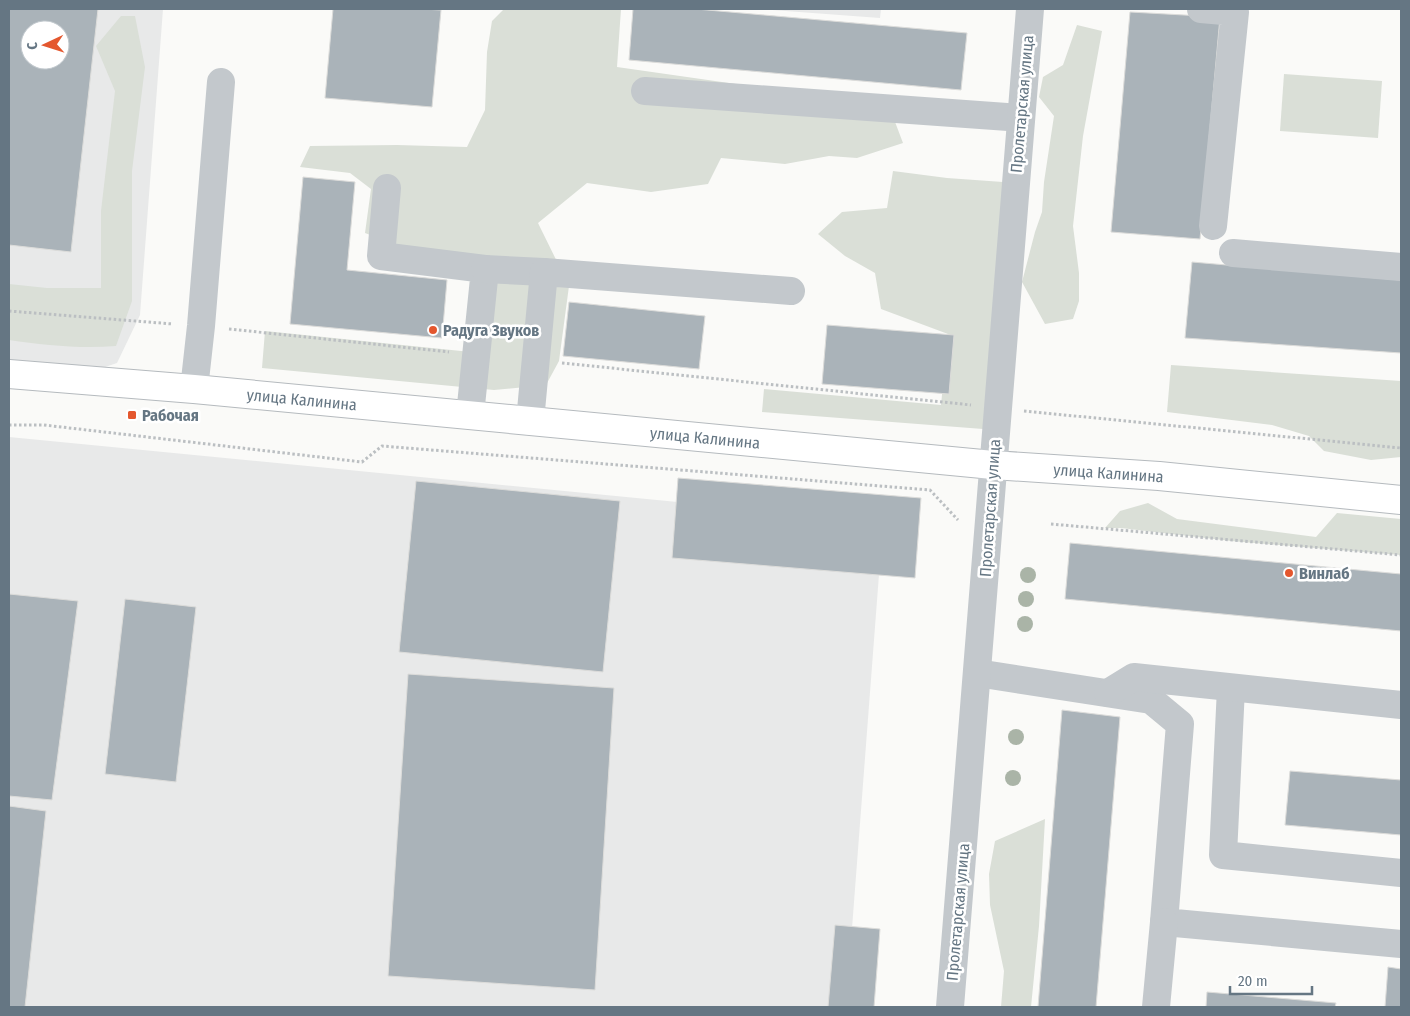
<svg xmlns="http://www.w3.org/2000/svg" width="1410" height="1016" font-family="'Fira Sans Condensed',sans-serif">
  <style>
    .built { fill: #e8e9e9; fill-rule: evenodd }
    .green { fill: #dadfd7 }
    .building { fill: #aab3b9; stroke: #dcdcda; fill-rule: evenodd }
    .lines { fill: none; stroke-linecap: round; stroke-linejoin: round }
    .major-casing { stroke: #b5babe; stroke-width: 30 }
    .path { stroke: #bbbfc2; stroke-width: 3; stroke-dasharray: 2.5 2.5; stroke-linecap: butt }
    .minor { stroke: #c3c8cc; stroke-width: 28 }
    .major { stroke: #fff; stroke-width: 28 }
    .tree { fill: #aab4a7 }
    .poi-dot { fill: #e4572e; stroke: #fff; stroke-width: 2 }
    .labels { text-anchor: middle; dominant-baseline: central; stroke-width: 5; stroke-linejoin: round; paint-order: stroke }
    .street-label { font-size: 16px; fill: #657683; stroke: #fff }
    .poi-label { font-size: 16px; font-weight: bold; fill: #657683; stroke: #fff; text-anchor: start }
  </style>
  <rect width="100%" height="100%" fill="#fafaf8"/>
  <!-- built -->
  <g class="built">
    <path d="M9 9H163L140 315 117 363 87 373 9 366ZM30 30H60V60H30Z"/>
    <polygon points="759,9 881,9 880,18"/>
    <polygon points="9,437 883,522 846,1007 9,1007"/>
  </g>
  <!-- green -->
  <g class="green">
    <polygon points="504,9 621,9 617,67 889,106 903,143 857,158 829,156 785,164 721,158 708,184 651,192 587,183 538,223 569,286 559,361 546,385 494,390 262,368 265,331 471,352 479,272 421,254 365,233 371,189 350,173 300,167 310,146 397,145 467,147 485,110 487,52 492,21"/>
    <path d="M121 16H135L145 67 132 171V301L116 346C80 349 44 345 9 340V284L47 288H101V211L115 91 96 46Z"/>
    <polygon points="1077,25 1102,31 1083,136 1073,226 1079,273 1079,301 1073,319 1045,324 1022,282 1035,232 1042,212 1044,182 1054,116 1039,97 1043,77 1063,65"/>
    <polygon points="1284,74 1382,81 1378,138 1280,131"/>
    <polygon points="893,171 947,178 1003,182 983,429 762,412 764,389 941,405 948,334 881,309 875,273 845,256 818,234 842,212 887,208"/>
    <polygon points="1171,365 1401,381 1401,457 1371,460 1324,451 1309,436 1272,425 1167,412"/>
    <polygon points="1148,503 1177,519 1316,537 1337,513 1401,519 1401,555 1231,541 1121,528 1105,528 1120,511"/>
    <polygon points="1045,819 1039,926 1031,1007 1001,1007 1004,971 990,905 989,874 995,841"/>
  </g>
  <!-- building -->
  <g class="building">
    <path d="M9 9H98L71 252 9 245ZM30 30H60V60H30Z"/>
    <polygon points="333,9 422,9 441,10 432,107 325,98"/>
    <polygon points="633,9 696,9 967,33 961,90 629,60"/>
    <polygon points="1130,12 1220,17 1200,239 1111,232"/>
    <polygon points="303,177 355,182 347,270 447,280 442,338 290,324"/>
    <polygon points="1192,262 1401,280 1401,353 1185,338"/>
    <polygon points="569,302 705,316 699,369 563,356"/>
    <polygon points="827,325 954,335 949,394 822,384"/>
    <polygon points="678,478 921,498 915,578 672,558"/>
    <polygon points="416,481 620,501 603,672 399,652"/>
    <polygon points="1070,543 1401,574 1401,631 1065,599"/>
    <polygon points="9,594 78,601 52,800 9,796"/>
    <polygon points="125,599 196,607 176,782 105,774"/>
    <polygon points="408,674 614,688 595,990 388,976"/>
    <polygon points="1062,710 1120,717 1096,1007 1038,1007"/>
    <polygon points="1290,771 1401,780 1401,835 1285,825"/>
    <polygon points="9,806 46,811 25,1007 9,1007"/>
    <polygon points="835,925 880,929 874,1007 828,1007"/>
    <polygon points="1388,967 1401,969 1401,1007 1385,1007"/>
    <polygon points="1207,992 1336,1003 1335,1007 1206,1007"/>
  </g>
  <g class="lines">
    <!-- major casing -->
    <g class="major-casing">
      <g id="major">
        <path id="s1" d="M9 374 194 389 993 465 1159 476 1401 500"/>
      </g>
    </g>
    <!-- path -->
    <g class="path">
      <polyline points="9,311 173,324"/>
      <polyline points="229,329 449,352"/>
      <polyline points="562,363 971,405"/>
      <polyline points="1024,411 1401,448"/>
      <polyline points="9,425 44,425 362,462 382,446 930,490 958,520"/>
      <polyline points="1051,524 1401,555"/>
    </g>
    <!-- minor -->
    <g class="minor">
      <polyline points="1201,9 1235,12 1213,226"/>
      <polyline points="645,91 1021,118"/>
      <polyline points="387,188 381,256 485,269 470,415"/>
      <polyline points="1233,253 1401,267"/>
      <polyline points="485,269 544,272"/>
      <polyline points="194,389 201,326 221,82"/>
      <polyline points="530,421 544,272 791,291"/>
      <polyline points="977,673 1151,700 1180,724 1164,922 1401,944"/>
      <polyline points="1231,688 1223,855 1401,873"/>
      <polyline points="1108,693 1134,677 1401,705"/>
      <polyline points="950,1007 1030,9"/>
      <polyline points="1156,1007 1164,922"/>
    </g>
    <!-- major -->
    <use href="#major" class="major"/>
  </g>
  <!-- trees -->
  <g class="tree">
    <circle cx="1028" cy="575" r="8"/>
    <circle cx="1026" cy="599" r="8"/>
    <circle cx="1025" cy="624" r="8"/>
    <circle cx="1016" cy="737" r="8"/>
    <circle cx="1013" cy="778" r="8"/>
  </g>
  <!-- markers -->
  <g class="poi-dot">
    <circle cx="433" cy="330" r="5"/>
    <rect x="127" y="410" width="10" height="10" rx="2.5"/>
    <circle cx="1289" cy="573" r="5"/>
  </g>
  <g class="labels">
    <!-- street labels -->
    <g class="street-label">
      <text transform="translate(1022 104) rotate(-85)">Пролетарская улица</text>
      <text stroke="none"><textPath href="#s1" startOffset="294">улица Калинина</textPath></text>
      <text stroke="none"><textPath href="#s1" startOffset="699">улица Калинина</textPath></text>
      <text stroke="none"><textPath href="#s1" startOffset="1104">улица Калинина</textPath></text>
      <text transform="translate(990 508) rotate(-86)">Пролетарская улица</text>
      <text transform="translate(958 912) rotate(-85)">Пролетарская улица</text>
    </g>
    <!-- poi labels -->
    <g class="poi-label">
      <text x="443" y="330">Радуга Звуков</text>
      <text x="142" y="415">Рабочая</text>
      <text x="1299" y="573">Винлаб</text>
    </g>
  </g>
  <!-- border -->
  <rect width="1410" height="1016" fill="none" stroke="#657683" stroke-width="20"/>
  <!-- north arrow -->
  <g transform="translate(45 45) rotate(266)"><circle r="24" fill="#ffffff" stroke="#c1c8cd"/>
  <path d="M0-4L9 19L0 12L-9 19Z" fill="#e4572e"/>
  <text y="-8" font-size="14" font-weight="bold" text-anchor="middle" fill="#657683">С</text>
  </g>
  <!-- scale -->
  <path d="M1230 986v8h82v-8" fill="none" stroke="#657683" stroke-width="2.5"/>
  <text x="1238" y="986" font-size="15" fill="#657683" stroke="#ffffff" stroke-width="4" paint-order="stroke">20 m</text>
</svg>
